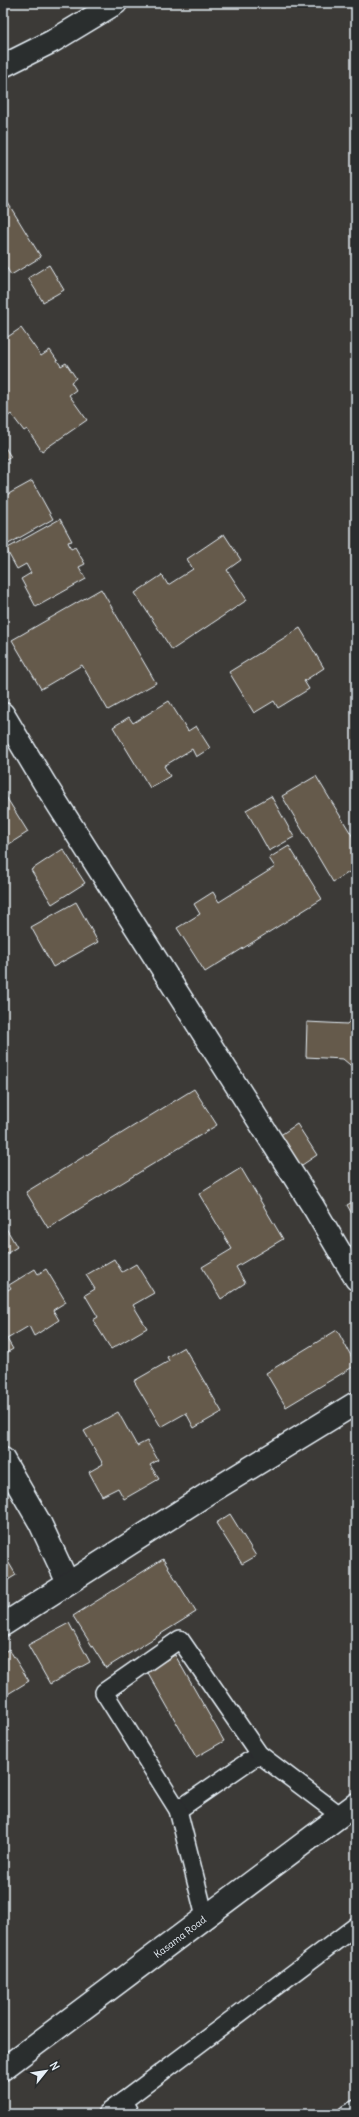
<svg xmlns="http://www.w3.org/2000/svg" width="359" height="2117" font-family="Delius,sans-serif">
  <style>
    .building { fill: #655a4c; stroke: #e8f1f8 }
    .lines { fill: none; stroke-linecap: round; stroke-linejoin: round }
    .lane-casing { stroke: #e8f1f8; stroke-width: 20 }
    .street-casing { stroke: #e8f1f8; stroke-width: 25 }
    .secondary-casing { stroke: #e8f1f8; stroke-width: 25 }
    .lane { stroke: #2a2d2e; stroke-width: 17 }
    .street { stroke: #2a2d2e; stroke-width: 22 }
    .secondary { stroke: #2a2d2e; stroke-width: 22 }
    .labels { text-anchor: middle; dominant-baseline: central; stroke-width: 3; stroke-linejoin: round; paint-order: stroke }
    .street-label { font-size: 10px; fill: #e8f1f8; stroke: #2a2d2e }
  </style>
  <rect width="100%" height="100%" fill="#3c3a37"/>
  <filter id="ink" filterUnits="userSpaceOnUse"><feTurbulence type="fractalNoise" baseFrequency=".025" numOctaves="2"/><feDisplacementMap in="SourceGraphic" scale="8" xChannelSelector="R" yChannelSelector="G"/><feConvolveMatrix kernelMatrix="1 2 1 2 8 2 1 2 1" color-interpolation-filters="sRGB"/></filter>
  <g filter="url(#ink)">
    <!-- building -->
    <g class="building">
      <polygon points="8,203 41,257 11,275 3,262 3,206"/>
      <polygon points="49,265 64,290 43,302 28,278"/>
      <polygon points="21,328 41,356 50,350 61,366 66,363 76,378 71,382 76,390 69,395 87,420 42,451 27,429 24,431 11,414 6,418 3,413 3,340"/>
      <polygon points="3,444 11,457 3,462"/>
      <polygon points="32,481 53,519 3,547 3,497"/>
      <polygon points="60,519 72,541 68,542 71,549 75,547 85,564 79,567 86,579 36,607 21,579 31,573 26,564 17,569 6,549"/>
      <polygon points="224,534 241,560 227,570 247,600 172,650 135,593 162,575 168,585 193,569 187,559"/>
      <polygon points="101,589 156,683 108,710 82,665 41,689 12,640"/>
      <polygon points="300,628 324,668 304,681 309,689 278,708 274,701 254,713 229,672"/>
      <polygon points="169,701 188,731 196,726 210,748 196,757 192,749 164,766 170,776 150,788 113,727 129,717 133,723"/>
      <polygon points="316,776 356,842 356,868 333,882 282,796"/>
      <polygon points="3,792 28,832 3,848"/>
      <polygon points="271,796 294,837 269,851 246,810"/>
      <polygon points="289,846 322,899 205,972 177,928 200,914 194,904 213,892 219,902 275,867 269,858"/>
      <polygon points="63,849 85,883 52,904 31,870"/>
      <polygon points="76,902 98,942 53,967 31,927"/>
      <polygon points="356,1014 356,1070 343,1059 306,1057 307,1022 347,1024"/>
      <polygon points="194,1089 217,1125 48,1228 26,1192"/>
      <polygon points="297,1124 317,1155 296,1169 276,1138"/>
      <polygon points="241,1168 283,1239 236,1267 245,1283 221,1299 202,1267 232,1249 199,1194"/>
      <polygon points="356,1200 356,1221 347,1205"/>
      <polygon points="3,1223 17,1247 3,1256"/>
      <polygon points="114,1259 122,1272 136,1264 154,1293 133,1305 147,1328 111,1349 93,1320 98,1317 85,1295 95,1289 86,1275"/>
      <polygon points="35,1269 38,1274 46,1269 66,1302 53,1310 59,1320 34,1336 29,1326 7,1339 13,1349 3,1355 3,1293 11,1288 9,1285"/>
      <polygon points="337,1330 356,1365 286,1407 266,1373"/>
      <polygon points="184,1347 222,1412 194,1428 186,1413 161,1427 134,1381 169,1361 167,1357"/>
      <polygon points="118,1412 137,1446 147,1441 158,1460 150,1465 159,1479 124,1499 118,1488 102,1496 89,1472 103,1464 84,1431"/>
      <polygon points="230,1514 256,1556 242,1564 216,1523"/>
      <polygon points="3,1553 16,1575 3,1583"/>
      <polygon points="163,1559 196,1612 106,1668 73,1616"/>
      <polygon points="69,1623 90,1662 50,1684 28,1645"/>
      <polygon points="9,1649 29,1681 3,1697 3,1653"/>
      <polygon points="175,1655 224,1741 196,1757 147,1671"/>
    </g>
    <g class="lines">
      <!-- lane casing -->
      <g class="lane-casing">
        <g id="lane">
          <polyline points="178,1810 259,1754"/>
          <polyline points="205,1917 178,1810 104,1692 180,1639 259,1754 341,1816"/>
          <polyline points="123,2101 130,2114"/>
          <polyline points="106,2114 356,1926"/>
          <polyline points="347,2114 356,2109"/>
        </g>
      </g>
      <!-- street casing -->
      <g class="street-casing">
        <g id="street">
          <polyline points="3,66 53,41 116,3"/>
          <polyline points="3,714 45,784 314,1208 356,1279"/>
          <polyline points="3,1459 40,1523 68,1583"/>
          <polyline points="3,1625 209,1493 356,1403"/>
        </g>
      </g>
      <!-- secondary casing -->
      <g class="secondary-casing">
        <polyline id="secondary" points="3,2069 356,1804"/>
      </g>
      <!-- lane -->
      <use href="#lane" class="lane"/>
      <!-- street -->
      <use href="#street" class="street"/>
      <!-- secondary -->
      <use href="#secondary" class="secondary"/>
    </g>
  </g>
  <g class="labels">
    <!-- street labels -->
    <g class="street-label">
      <text transform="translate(180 1937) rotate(-37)">Kasama Road</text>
    </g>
  </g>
  <!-- margin -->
  <rect width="359" height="2117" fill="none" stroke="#2a2d2e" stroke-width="16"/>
  <rect x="8" y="8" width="343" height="2101" fill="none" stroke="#e8f1f8" stroke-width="1.5" filter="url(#ink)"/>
  <!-- north arrow -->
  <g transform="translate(46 2071) rotate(60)" stroke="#2a2d2e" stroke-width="3" paint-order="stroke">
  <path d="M0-3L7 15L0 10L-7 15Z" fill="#e8f1f8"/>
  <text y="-6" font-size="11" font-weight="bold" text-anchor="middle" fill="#e8f1f8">N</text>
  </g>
</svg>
